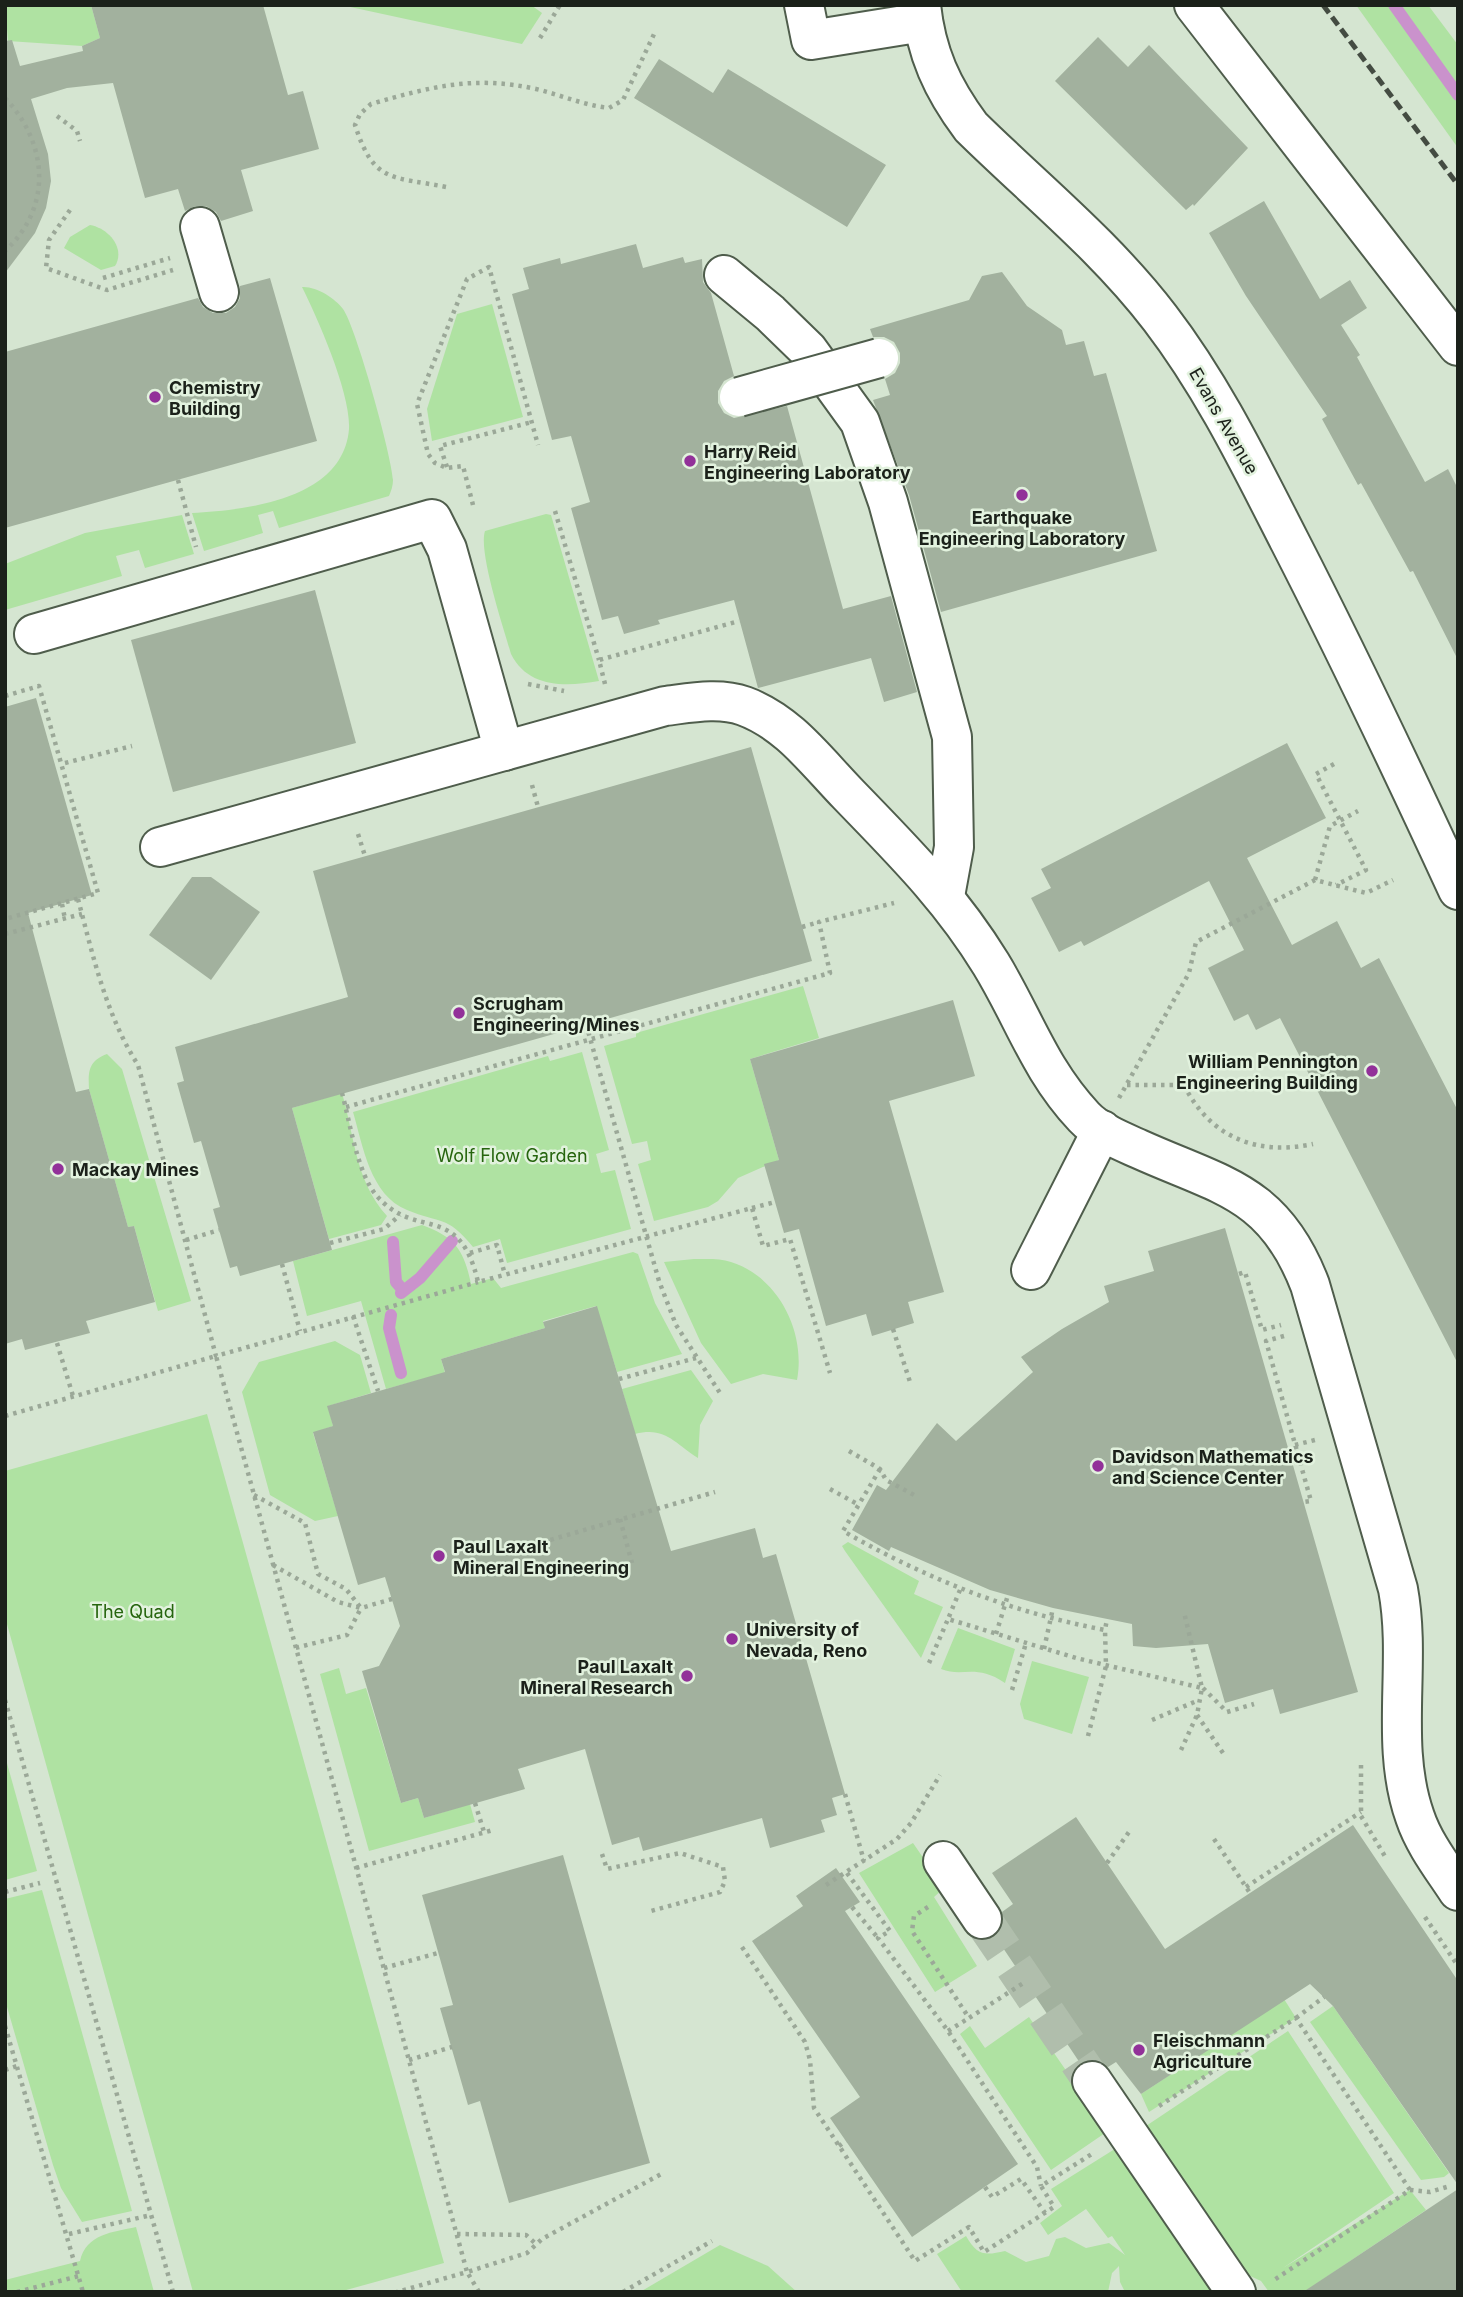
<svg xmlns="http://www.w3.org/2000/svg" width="1463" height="2297" font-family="Inter,sans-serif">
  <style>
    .green { fill: #afe2a2 }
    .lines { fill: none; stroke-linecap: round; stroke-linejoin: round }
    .stream { stroke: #ca92cc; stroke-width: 12 }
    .building { fill: #a2b19e }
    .minor-tunnel { stroke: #b0beac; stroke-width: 38; stroke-dasharray: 38 19; stroke-linecap: butt }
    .minor-casing { stroke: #4f5d4c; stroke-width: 42 }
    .path { stroke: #9ba898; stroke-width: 4.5; stroke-dasharray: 3.5 5; stroke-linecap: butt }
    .minor { stroke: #fff; stroke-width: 38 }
    .rail { stroke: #444c42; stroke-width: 5; stroke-dasharray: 10 5; stroke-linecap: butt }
    .minor-bridge-casing { stroke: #4f5d4c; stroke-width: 42; stroke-linecap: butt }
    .minor-bridge { stroke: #fff; stroke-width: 38 }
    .poi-dot { fill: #923199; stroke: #e2f2de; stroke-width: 2.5 }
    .labels { text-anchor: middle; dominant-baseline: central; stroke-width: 5; stroke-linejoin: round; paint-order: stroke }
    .poi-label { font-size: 18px; font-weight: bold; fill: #1b211a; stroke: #e2f2de; text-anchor: start }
    .street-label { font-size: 18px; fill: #1b211a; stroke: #e2f2de }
    .park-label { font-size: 18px; fill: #26650e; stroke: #e2f2de }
  </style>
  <rect width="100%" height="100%" fill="#d5e5d1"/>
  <!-- green -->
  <g class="green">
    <polygon points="5,5 91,5 100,38 82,46 8,41"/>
    <polygon points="341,5 531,5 542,13 522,44"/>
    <polygon points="1356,5 1428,5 1458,45 1458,148"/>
    <path d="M90 225C108 228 126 248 115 266L101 270 64 248 70 237Z"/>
    <path d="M302 287C316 286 335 298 343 309 356 327 392 457 393 480 393 486 391 491 389 496L279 528 273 511 258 515 263 533 204 551 192 513C246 510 343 500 349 429 351 394 318 319 302 287Z"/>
    <polygon points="492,304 523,417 432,441 427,409 457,314"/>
    <path d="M546 514 551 515 599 681C565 687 528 688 511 654 504 629 478 552 485 531Z"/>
    <polygon points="182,515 194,554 145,568 139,550 116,556 122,576 5,610 5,564 85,533"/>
    <polygon points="803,986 819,1038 750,1059 779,1160 738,1178 718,1201 708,1207 654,1221 638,1164 651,1160 647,1141 632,1144 604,1046 636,1037 636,1033"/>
    <path d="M582 1052 609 1150 596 1154 601 1173 615 1170 631 1229 507 1263 500 1239 473 1247C446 1214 440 1224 407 1210 370 1195 363 1146 353 1112L548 1056 550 1061Z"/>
    <path d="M107 1054 122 1069 191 1301 158 1311 134 1226 128 1227 89 1089C88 1070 89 1061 107 1054Z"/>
    <path d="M342 1093C355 1138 355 1180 387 1216L381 1225 329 1239 292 1108Z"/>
    <path d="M422 1225C455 1237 464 1250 471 1284L493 1278 501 1288 633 1252 638 1254 655 1303 682 1354 617 1372 596 1306 543 1321 545 1328 441 1359 445 1373 386 1389 361 1301 307 1316 293 1261Z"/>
    <path d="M694 1259C706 1259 720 1258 731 1262 779 1277 806 1333 797 1380L763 1374 731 1384 701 1343 664 1262Z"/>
    <polygon points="335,1341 360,1355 371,1393 328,1406 333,1426 313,1433 338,1516 315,1521 270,1495 242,1392 259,1362"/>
    <path d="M691 1370 713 1401 700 1425 698 1458C675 1444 666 1426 635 1434L622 1389Z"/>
    <polygon points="207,1414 444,2263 339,2292 193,2292 5,1617 5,1471"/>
    <polygon points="848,1542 919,1581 914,1594 943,1607 921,1658 845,1551 842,1546"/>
    <path d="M958 1628 1015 1649 1005 1683C975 1663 963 1678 941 1669Z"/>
    <polygon points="1032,1661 1089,1677 1072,1734 1024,1719 1020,1704"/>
    <polygon points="339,1668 346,1694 366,1688 401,1803 418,1798 424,1818 470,1804 475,1822 369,1851 320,1674"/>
    <polygon points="5,1756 37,1871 5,1880"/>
    <polygon points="913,1843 944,1888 934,1897 977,1966 935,1992 859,1873"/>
    <polygon points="42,1890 132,2211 82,2222 61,2188 53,2165 5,2000 5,1899"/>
    <polygon points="1284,1999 1296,2018 1149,2112 1141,2094"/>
    <polygon points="1333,2006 1449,2173 1444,2177 1421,2180 1310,2022"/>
    <polygon points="1029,2017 1108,2131 1051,2170 960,2034 970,2026 985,2048"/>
    <polygon points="1288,2031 1394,2193 1283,2268 1410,2190 1426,2210 1304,2292 1269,2292 1261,2281 1235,2269 1143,2128"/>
    <path d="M1118 2147 1213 2292H1125L1120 2282 1119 2266 1112 2273 1108 2292H962L937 2254 966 2236C977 2255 984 2256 1005 2251L1026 2262 1049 2256 1056 2239 1065 2237 1086 2248 1109 2243 1125 2255 1112 2236 1108 2238 1086 2209 1048 2235 1040 2223 1062 2206 1051 2189Z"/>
    <path d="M136 2227 154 2292H5V2280L80 2261C86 2234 113 2232 136 2227Z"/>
    <polygon points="720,2245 768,2266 797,2292 640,2292"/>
  </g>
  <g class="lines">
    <!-- stream -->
    <g class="stream">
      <polyline points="1394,5 1458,95"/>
      <polyline points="393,1242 396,1282 403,1290"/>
      <polyline points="401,1293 420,1278 452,1241"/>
      <polyline points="391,1315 389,1328 401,1373"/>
    </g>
  </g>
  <!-- building -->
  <g class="building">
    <polygon points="91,5 263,5 288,95 303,91 319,149 241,170 253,211 221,221 216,212 206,206 195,206 185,211 178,189 145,198 113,83 67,88 31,99 48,154 51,181 46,208 35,233 5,273 5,41 12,40 20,66 83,51 82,46 100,38"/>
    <polygon points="1098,37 1128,67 1149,45 1248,148 1194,206 1193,204 1186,210 1055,81"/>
    <polygon points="659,59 713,93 728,69 886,165 847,227 634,98"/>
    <polygon points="1264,201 1320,299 1350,280 1367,308 1341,325 1360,355 1357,357 1425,482 1448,469 1458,489 1458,660 1413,571 1410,572 1361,483 1358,485 1322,419 1327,416 1246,296 1209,233"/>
    <polygon points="636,244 643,268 683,257 685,263 702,259 703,282 711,293 734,376 724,381 718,391 718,403 724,413 734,418 787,406 843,609 891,596 917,692 884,702 871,658 758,688 734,600 658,620 660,624 624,634 618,616 602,620 571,508 590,502 571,436 552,440 512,294 529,289 523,268 560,258 561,264"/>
    <polygon points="1002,272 1027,306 1062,330 1066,345 1084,341 1094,376 1106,373 1157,551 941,612 909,495 873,400 890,395 885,379 895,373 900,363 900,353 894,342 884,337 873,337 870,329 969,300 982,276"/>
    <polygon points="270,278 317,441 5,528 5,352 198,298 203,307 213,313 226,313 235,307 240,298 240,286"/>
    <polygon points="315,590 356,743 173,792 131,640"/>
    <polygon points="36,698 92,895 28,913 76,1092 89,1089 128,1227 134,1226 155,1302 86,1321 90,1333 25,1350 22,1339 5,1344 5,707"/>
    <polygon points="1287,743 1326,818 1247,858 1292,945 1337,921 1361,968 1379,958 1458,1111 1458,1364 1280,1018 1256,1030 1248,1014 1234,1021 1208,968 1244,950 1209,881 1084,946 1081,941 1059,952 1031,898 1051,888 1041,869"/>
    <polygon points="751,747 812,961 292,1108 332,1250 240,1276 237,1266 230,1268 213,1209 220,1207 201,1141 194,1143 177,1083 184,1081 175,1047 348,997 313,871"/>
    <polygon points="192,877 211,877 260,912 211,980 149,935"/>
    <polygon points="953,1000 975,1076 889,1101 944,1292 908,1302 914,1323 872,1336 866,1314 826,1326 799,1229 784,1233 764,1164 779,1160 750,1059"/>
    <polygon points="1225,1228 1358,1692 1280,1714 1273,1689 1225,1703 1208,1644 1156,1648 1133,1646 1132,1624 1053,1608 990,1590 891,1547 889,1551 852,1530 877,1485 886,1490 937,1423 956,1441 1033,1372 1021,1357 1062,1329 1109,1302 1104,1286 1154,1271 1148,1251"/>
    <polygon points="597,1306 671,1551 755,1528 763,1558 776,1554 845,1794 832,1798 837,1815 821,1820 825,1832 770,1848 762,1818 643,1851 639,1837 612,1845 585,1749 518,1769 525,1789 424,1818 418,1798 401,1803 362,1671 379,1666 400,1626 385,1577 358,1585 313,1432 333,1426 327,1406 445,1372 441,1359 545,1328 543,1322"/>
    <polygon points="1076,1817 1165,1949 1353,1825 1458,1981 1458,2185 1333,2006 1310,1984 1141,2094 1116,2062 1108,2067 1091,2059 1080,2063 995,1936 1002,1928 1002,1912 1013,1904 992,1873"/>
    <polygon points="563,1855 650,2163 509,2203 480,2101 468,2105 440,2008 453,2005 422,1895"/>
    <polygon points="836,1868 860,1902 845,1911 1018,2164 912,2237 830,2118 860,2097 752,1941 803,1906 796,1896"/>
    <polygon points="1458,2189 1458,2292 1303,2292 1350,2261"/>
  </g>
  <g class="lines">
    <!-- minor-tunnel -->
    <polyline class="minor-tunnel" points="982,1919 1092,2081"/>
    <!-- minor casing -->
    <g class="minor-casing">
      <g id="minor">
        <polyline points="804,5 811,40 923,22"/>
        <path d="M921 5C926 53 942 88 971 127 1035 190 1105 246 1160 318 1213 387 1251 466 1290 542 1349 657 1404 773 1458 890"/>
        <polyline points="1194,5 1458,346"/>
        <polyline points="200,227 219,292"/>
        <polyline points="724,275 770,313 808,350 860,422 888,502 952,737 954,847 945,896"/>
        <polyline points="34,634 432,519 447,549 504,751"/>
        <path d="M160 847 665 706C690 703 719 697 744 706 788 722 816 761 848 794 902 850 950 897 991 964 1024 1018 1039 1069 1084 1117 1098 1132 1121 1141 1139 1149 1221 1186 1274 1191 1310 1285L1398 1589C1412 1664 1389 1744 1415 1817 1424 1844 1443 1868 1458 1891"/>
        <polyline points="1031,1270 1102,1130"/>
        <polyline points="943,1861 982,1919"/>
        <polyline points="1092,2081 1236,2292"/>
      </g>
    </g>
    <!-- path -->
    <g class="path">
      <polyline points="540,38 560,5"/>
      <path d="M5 98C48 143 53 207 5 251"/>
      <polyline points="57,116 77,131 80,141"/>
      <path d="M446 187C392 176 374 184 355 125L360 114 371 104C430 87 474 75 536 89 561 95 583 105 609 108L623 100 655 32"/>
      <polyline points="70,210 49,240 46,268 107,290 173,270"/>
      <polyline points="103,278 170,258"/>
      <polyline points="447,467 440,446 532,422"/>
      <polyline points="178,480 196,547"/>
      <polyline points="473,505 463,466 447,468 435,463 428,454 417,404 467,279 489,267 538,445"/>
      <polyline points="555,511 599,660"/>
      <polyline points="528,684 564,691"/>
      <polyline points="605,684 599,660 739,621"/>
      <polyline points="5,696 39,686 98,893 5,919"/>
      <polyline points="65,763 132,746"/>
      <polyline points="1334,764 1316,774 1366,870 1336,885"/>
      <polyline points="532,785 538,807"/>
      <polyline points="358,834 365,856"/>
      <polyline points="1315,880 1330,826 1358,811"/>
      <path d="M78 899C93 956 106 1015 138 1065L216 1356 478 1282"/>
      <polyline points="62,904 65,919"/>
      <polyline points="802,927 819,922"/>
      <polyline points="5,934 82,914"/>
      <polyline points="586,1024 659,1281 676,1325 720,1393"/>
      <polyline points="1127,1085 1184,1085 1214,1077"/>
      <path d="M1184 1085C1210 1137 1256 1156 1313 1144"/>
      <path d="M342 1093C350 1122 357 1172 376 1195 416 1242 459 1200 478 1282L752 1208 763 1246 790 1239 830 1373"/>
      <polyline points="1119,1098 1189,973 1196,942 1315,880 1366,893 1393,880"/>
      <polyline points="346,1107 830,973 819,922 894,903"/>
      <polyline points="752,1208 775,1202"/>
      <polyline points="186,1240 219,1230"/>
      <polyline points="330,1243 384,1229 400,1215"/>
      <polyline points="470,1253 497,1245 505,1275"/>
      <polyline points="282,1264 300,1331"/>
      <polyline points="1239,1274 1245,1272 1262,1330 1281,1325"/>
      <polyline points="353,1316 378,1391"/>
      <polyline points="893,1329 910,1382"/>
      <polyline points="1284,1336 1266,1341 1311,1501 1304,1502"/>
      <polyline points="57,1343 73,1396"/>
      <polyline points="619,1379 696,1358"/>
      <polyline points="5,1416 216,1356 467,2272 397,2292"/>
      <polyline points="1295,1445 1315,1440"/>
      <polyline points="849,1451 880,1469 886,1480 916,1496"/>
      <path d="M880 1469 843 1531C927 1579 1010 1612 1105 1630L1107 1619"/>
      <polyline points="830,1489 859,1505"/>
      <polyline points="254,1495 305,1523 318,1574 346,1589 361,1608 347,1635 295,1648"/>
      <polyline points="620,1519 632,1563"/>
      <polyline points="526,1547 715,1492"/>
      <polyline points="273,1565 338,1602 361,1608 392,1599"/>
      <polyline points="960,1590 948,1619 1076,1658 1202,1688 1184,1612"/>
      <polyline points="996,1634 1008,1595"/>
      <polyline points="1044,1649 1053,1608"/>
      <polyline points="929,1663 948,1619"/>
      <polyline points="1203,1688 1227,1712 1254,1704"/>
      <polyline points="1012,1690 1026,1643"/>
      <polyline points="5,1700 173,2292"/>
      <polyline points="1197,1715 1225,1756"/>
      <polyline points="1152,1720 1199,1700"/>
      <polyline points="1088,1736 1106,1666 1105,1630"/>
      <polyline points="1181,1750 1197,1715 1202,1688"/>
      <polyline points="1361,1765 1361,1816 1386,1858"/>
      <polyline points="845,1794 864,1861"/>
      <polyline points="475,1803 484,1832"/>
      <polyline points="1214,1839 1250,1893"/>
      <polyline points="602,1854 607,1869 680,1853 723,1867 725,1881 720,1892 651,1911"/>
      <polyline points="1107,1863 1129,1832"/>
      <polyline points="356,1868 493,1830"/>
      <polyline points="847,1873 890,1931 878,1938 948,2031 1037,2167 1041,2186"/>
      <polyline points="826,1885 897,1839 911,1823 940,1775"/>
      <polyline points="1246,1887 1361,1812"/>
      <polyline points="5,1892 40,1883"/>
      <polyline points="852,1907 878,1938"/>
      <polyline points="928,1907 914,1916 912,1931 969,2018 1025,1982"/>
      <polyline points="1425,1917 1458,1966"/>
      <polyline points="742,1947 805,2042 810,2060 814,2108 915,2261 969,2227 984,2252 1054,2207 1041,2186 1095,2152"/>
      <polyline points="384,1968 438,1953"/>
      <polyline points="1296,2018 1324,1997"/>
      <polyline points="5,2026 83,2292"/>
      <polyline points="948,2031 969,2018"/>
      <polyline points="409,2060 452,2047"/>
      <polyline points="5,2070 17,2066"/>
      <polyline points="1159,2106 1296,2018 1410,2190 1274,2280"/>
      <polyline points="839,2146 846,2141"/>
      <polyline points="985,2187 992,2197 1021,2179 1045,2213"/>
      <polyline points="1410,2190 1430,2192 1450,2186"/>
      <polyline points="69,2234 151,2215"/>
      <polyline points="457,2234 526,2235 536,2244"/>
      <polyline points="17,2292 79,2276"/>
      <polyline points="479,2292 467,2272 527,2253 542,2239 663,2173"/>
      <polyline points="623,2292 712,2241"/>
    </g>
    <!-- minor -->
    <use href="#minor" class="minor"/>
    <!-- rail -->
    <polyline class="rail" points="1323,5 1458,185"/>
    <!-- minor-bridge casing -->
    <g class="minor-bridge-casing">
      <polyline id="minor-bridge" points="739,397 879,358"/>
    </g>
    <!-- minor-bridge -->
    <use href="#minor-bridge" class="minor-bridge"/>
  </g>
  <!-- markers -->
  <g class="poi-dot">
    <circle cx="155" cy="397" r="7"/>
    <circle cx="690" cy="461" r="7"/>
    <circle cx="1022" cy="495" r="7"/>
    <circle cx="459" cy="1013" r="7"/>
    <circle cx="1372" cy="1071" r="7"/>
    <circle cx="58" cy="1169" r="7"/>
    <circle cx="1098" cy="1466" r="7"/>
    <circle cx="439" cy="1556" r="7"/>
    <circle cx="732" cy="1639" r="7"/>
    <circle cx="687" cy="1676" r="7"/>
    <circle cx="1139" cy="2050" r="7"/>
  </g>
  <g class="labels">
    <!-- poi labels -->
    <g class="poi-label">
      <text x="169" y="387">Chemistry<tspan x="169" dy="21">Building</tspan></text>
      <text x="704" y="451">Harry Reid<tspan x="704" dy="21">Engineering Laboratory</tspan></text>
      <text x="1022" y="517" text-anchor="middle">Earthquake<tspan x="1022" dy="21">Engineering Laboratory</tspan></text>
      <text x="473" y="1003">Scrugham<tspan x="473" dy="21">Engineering/Mines</tspan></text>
      <text x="1358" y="1061" text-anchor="end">William Pennington<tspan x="1358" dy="21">Engineering Building</tspan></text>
      <text x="72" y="1169">Mackay Mines</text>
      <text x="1112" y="1456">Davidson Mathematics<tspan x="1112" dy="21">and Science Center</tspan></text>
      <text x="453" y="1546">Paul Laxalt<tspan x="453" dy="21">Mineral Engineering</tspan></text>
      <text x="746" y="1629">University of<tspan x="746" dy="21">Nevada, Reno</tspan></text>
      <text x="673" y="1666" text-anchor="end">Paul Laxalt<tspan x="673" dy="21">Mineral Research</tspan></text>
      <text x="1153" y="2040">Fleischmann<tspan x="1153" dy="21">Agriculture</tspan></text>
    </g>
    <!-- street labels -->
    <g class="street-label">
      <text transform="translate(1224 421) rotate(60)">Evans Avenue</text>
    </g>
    <!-- park labels -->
    <g class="park-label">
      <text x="512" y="1155">Wolf Flow Garden</text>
      <text x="133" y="1611">The Quad</text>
    </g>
  </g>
  <!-- border -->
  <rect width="1463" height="2297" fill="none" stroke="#1b211a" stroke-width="14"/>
</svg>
